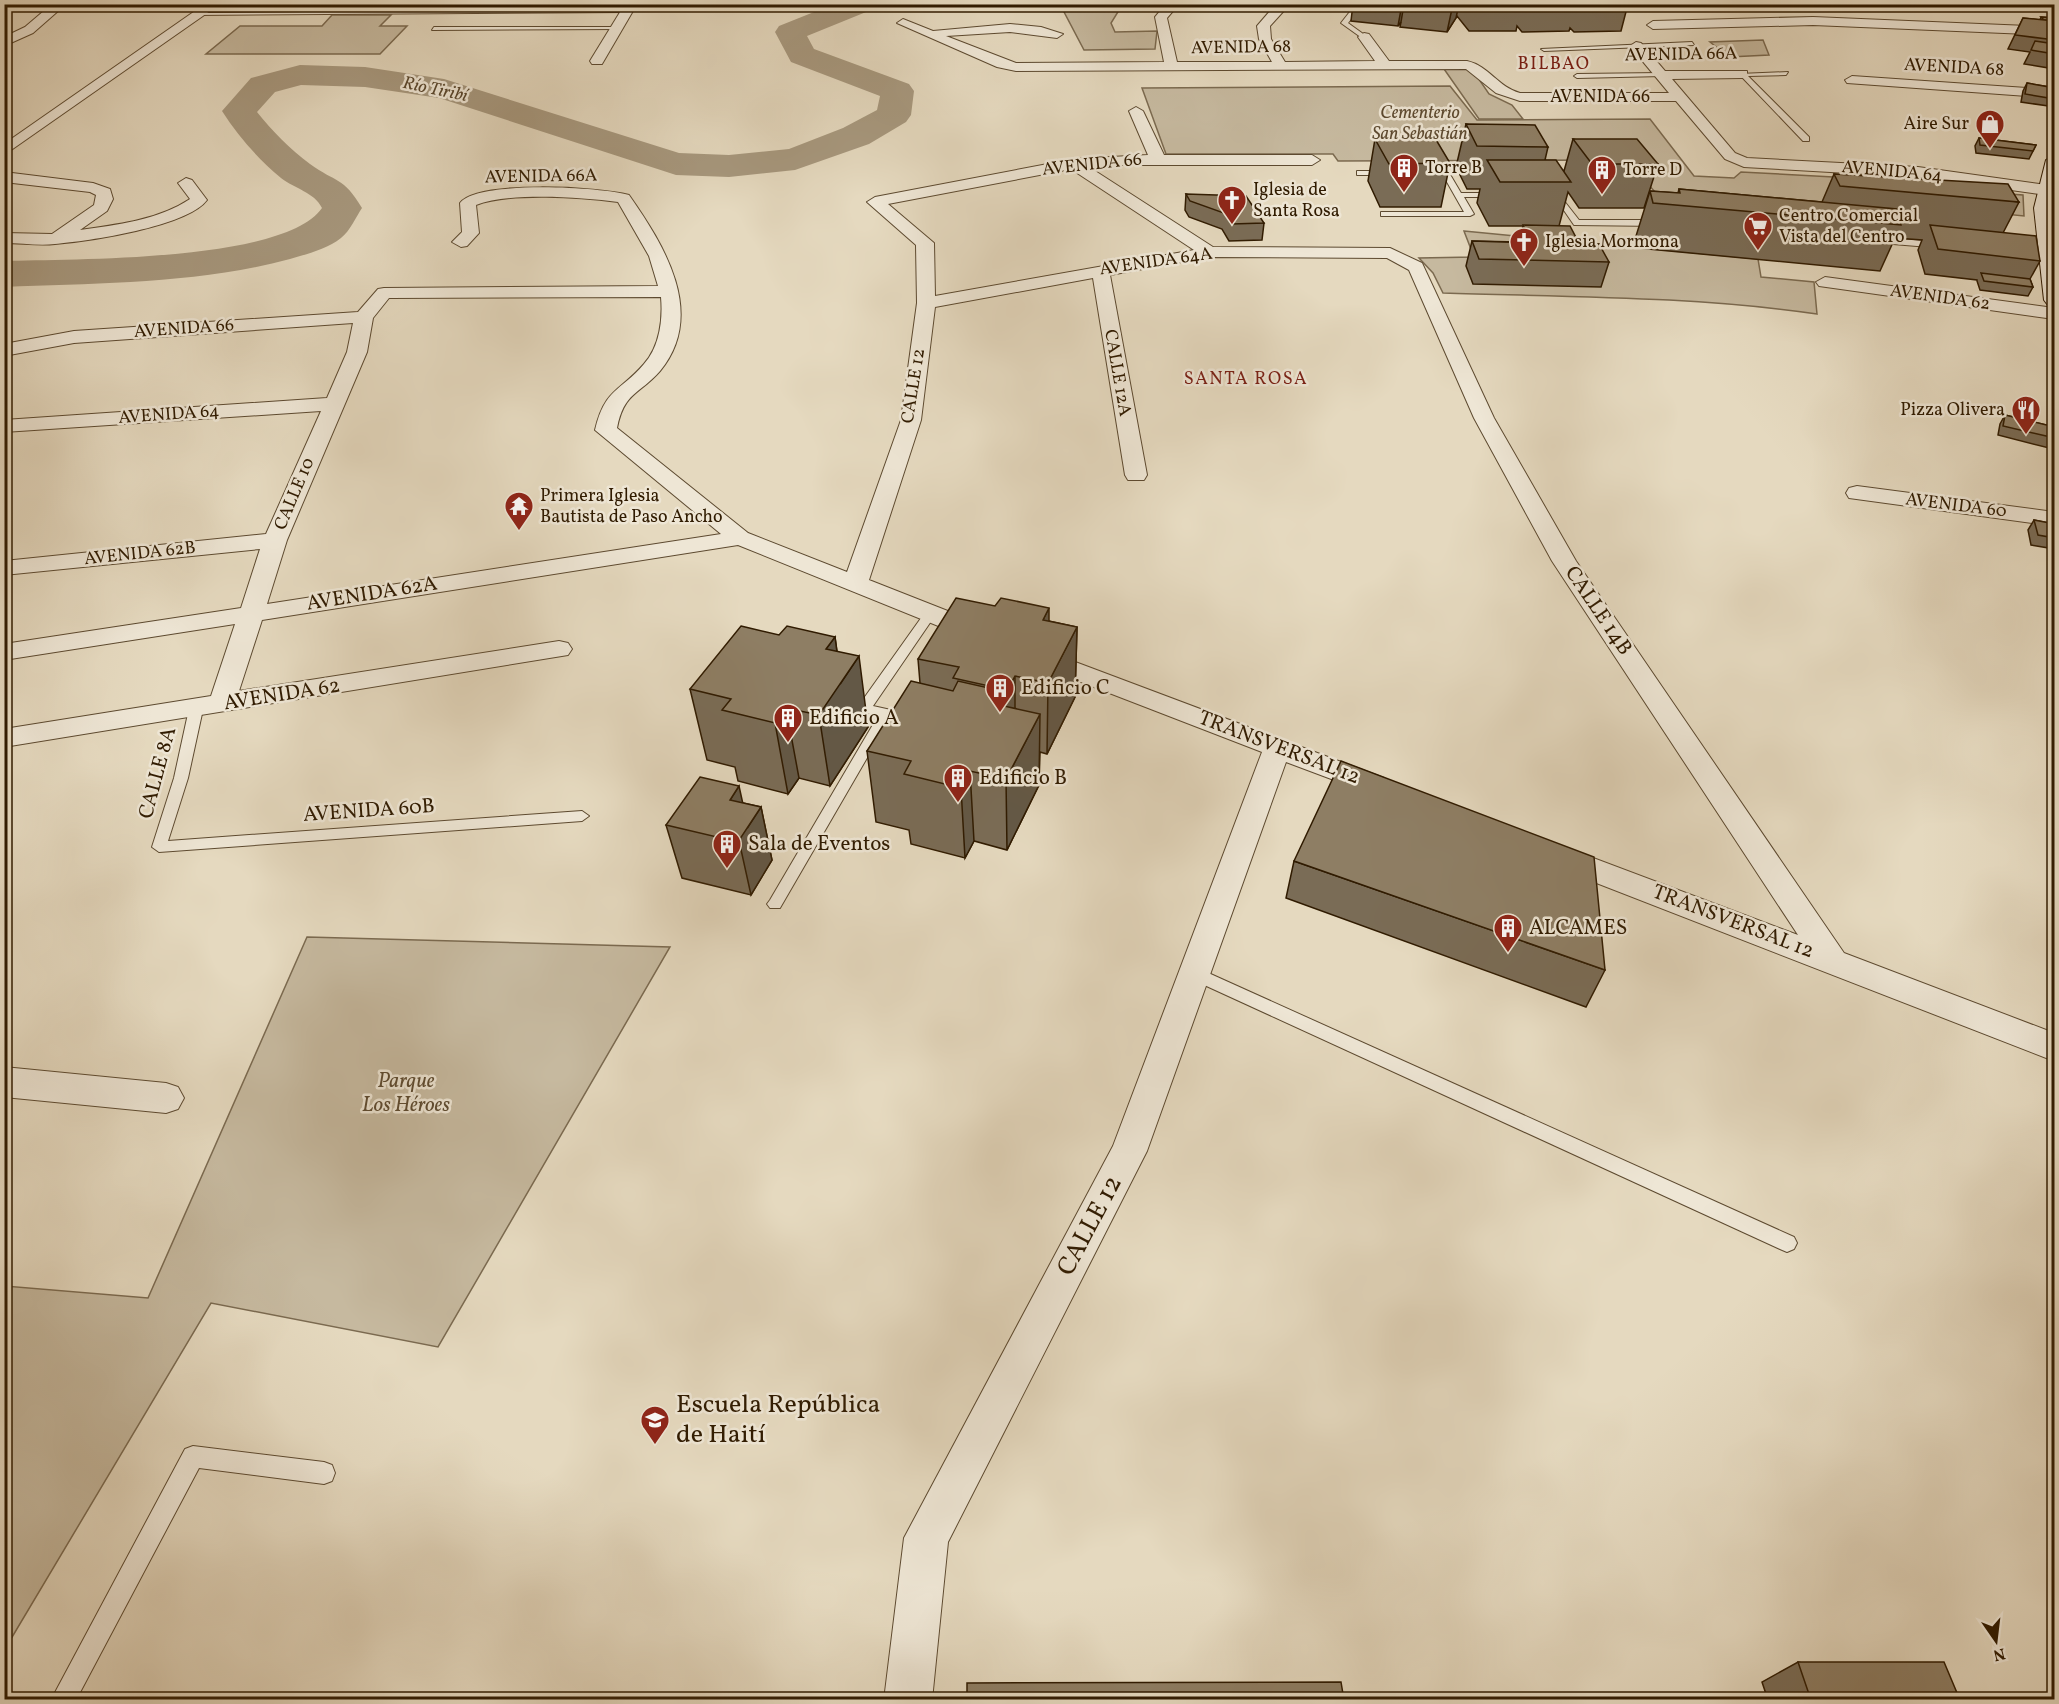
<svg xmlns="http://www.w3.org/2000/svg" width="2059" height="1704" font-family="Vollkorn,serif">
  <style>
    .green { fill: #c6b99f; stroke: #7b6a50; stroke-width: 1.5 }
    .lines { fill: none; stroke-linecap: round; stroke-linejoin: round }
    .river { fill: #a7987e; fill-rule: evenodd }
    .lane-casing { stroke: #5d4a30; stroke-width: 2 }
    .street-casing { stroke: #5d4a30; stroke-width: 2 }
    .secondary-casing { stroke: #301b01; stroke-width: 2 }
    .lane { fill: #eee6d5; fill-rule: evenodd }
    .street { fill: #eee6d5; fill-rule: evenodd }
    .secondary { fill: #eee6d5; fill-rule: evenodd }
    .wall { fill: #7a6c56; stroke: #301b01; stroke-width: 1.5 }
    .shaded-wall { fill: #635846; stroke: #301b01; stroke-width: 1.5 }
    .building { fill: #8e7e64; stroke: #301b01; stroke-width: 1.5 }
    .labels { text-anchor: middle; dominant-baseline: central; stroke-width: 5; stroke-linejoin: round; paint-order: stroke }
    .far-street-label { font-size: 18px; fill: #301b01; stroke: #eee6d5 }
    .far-neighbourhood-label { font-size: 18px; letter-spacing: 1.5px; fill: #7a1f14; stroke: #eee6d5 }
    .far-water-label { font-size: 18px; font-style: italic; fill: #5a472d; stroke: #eee6d5 }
    .far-park-label { font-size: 18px; font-style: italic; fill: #5d4a30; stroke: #eee6d5 }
    .far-poi-label { font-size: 18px; fill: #301b01; stroke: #eee6d5; text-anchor: start }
    .street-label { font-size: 21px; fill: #301b01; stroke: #eee6d5 }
    .poi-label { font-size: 21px; fill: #301b01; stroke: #eee6d5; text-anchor: start }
    .park-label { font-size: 21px; font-style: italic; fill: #5d4a30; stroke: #eee6d5 }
    .near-street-label { font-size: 26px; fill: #301b01; stroke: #eee6d5 }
    .near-poi-label { font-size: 26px; fill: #301b01; stroke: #eee6d5; text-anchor: start }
  </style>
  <rect width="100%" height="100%" fill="#e5d9bf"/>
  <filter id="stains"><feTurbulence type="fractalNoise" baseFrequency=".00333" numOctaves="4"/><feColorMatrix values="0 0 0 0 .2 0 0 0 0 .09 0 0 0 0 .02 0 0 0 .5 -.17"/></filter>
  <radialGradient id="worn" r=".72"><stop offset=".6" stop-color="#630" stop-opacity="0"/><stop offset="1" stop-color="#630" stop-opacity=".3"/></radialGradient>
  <!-- green -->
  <g class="green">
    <polygon points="1106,4 1121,7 1111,23 1115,32 1157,31 1155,49 1084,50 1063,10 1089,5"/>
    <polygon points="332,15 391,15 380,26 407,26 380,54 206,54 240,26 322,26"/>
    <polygon points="1763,40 1769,55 1729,57 1710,42"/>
    <polygon points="1444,69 1472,69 1489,94 1512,105 1523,119 1479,119"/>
    <polygon points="1450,86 1477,120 1650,119 1694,176 1734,178 1741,172 1889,180 1911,187 2023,195 2024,216 1914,205 1670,209 1632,166 1602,160 1338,161 1333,154 1166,154 1142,88"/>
    <path d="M1464 231 1758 259 1761 277 1814 282 1817 314C1693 296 1568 297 1443 293L1433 273 1419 258 1474 257Z"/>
    <polygon points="307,937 670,947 438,1347 211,1303 5,1649 5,1286 148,1298"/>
  </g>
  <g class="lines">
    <!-- river -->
    <path class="river" d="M834 4H875L871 10 807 36 814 49 909 84 914 91 911 115 906 122 869 144 795 170 729 177 676 175 439 98 365 87 301 85 275 92 257 112C272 131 290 149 310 164 336 183 343 176 362 208 356 217 350 231 341 238 327 249 307 254 290 259 198 284 99 283 4 287V261C71 259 285 262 322 208 314 192 295 189 281 178 258 159 238 136 222 111L251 78 300 65 365 67 444 79 679 153 729 155 789 149 843 128 877 110 880 96 791 62 775 32 779 26Z"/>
    <!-- lane casing -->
    <g class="lane-casing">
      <g id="lane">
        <polygon points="1356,4 1363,4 1348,23 1366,36 1366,38 1362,38 1341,23"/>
        <polygon points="627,9 629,12 196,15 199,13"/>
        <polygon points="434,27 617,27 620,29 432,30"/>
        <polygon points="1692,42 1694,45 1544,51 1541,49"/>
        <polygon points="1788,72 1786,75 1748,76 1809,137 1809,141 1803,141 1739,74"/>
        <polygon points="1661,73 1663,76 1577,78 1574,76 1577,74"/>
        <polygon points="1360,171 1389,171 1393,173 1389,175 1357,175 1357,171"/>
        <polygon points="1428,171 1448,171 1461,193 1498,193 1502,195 1498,197 1464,197 1474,214 1470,216 1381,216 1381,212 1464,212 1443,175 1428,175"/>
        <polygon points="1554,188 1579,220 1660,220 1664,223 1660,226 1574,225 1550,190"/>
        <polygon points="1872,237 1941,242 1945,245 1941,248 1869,242 1869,238"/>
        <polygon points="930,610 936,614 873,706 891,710 893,713 780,908 770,908 767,904 770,900 878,716 859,711 857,708 926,611"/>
        <polygon points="196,705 203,709 188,778 168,841 582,811 589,816 582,821 159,852 152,847 174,778 189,709"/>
        <polygon points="1195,967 1794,1237 1797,1243 1794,1249 1787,1252 1780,1249 1189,978 1187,973 1189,968"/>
        <polygon points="193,1446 324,1462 332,1465 335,1473 332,1481 324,1484 199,1468 76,1700 51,1700 185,1449"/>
      </g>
    </g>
    <!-- street casing -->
    <g class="street-casing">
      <g id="street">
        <polygon points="52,4 66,4 33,33 4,46 4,37 25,27"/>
        <polygon points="205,4 220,4 4,155 4,144"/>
        <polygon points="625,4 637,4 602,64 592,64 590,61"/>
        <path d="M1166 4H1179L1167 18 1177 62H1272L1259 39 1257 26 1276 4H1290L1270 26 1271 39 1285 62 1375 61 1358 37 1364 33 1369 34 1389 61H1467C1489 66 1498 87 1520 93H1669L1630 46 1636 42 1641 43 1665 71H1747V77L1742 78 1672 79 1735 153 1747 158 1918 167 2054 186V196L1918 177 1744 167 1725 159 1676 101H1520L1496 93 1466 69 1016 71 997 67 897 23 903 19 933 31 1010 24 1041 27 1063 34 1057 38 1010 32 946 36 1016 63 1164 62 1155 17Z"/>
        <polygon points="1813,17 2054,27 2054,35 1813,25 1653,29 1647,25 1653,21"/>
        <polygon points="1852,76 2054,90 2054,98 1847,83 1845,80"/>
        <path d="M1136 107 1143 111 1164 155H1312L1320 160 1312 165H1116L1089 167 1213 247 1390 248 1422 263 1494 418 1576 561 1844 953 2054 1033V1061L1545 863 1541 855 1545 847 1556 844 1798 935 1552 561 1474 418 1409 270 1387 258 1209 257 1110 275 1147 475 1144 480H1128L1125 475 1093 278 935 307 921 420 869 580 991 628 995 634 991 640 982 642 973 640 738 545 262 620 239 691 559 641 568 643 572 649 568 655 4 747V729L211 696 235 624 4 660V644L241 608 260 549 4 575V561L266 534 321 411 4 432V420L327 398 347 352 353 323 74 343 4 356V344L74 331 358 312 378 289 384 288 658 286 649 256 618 202C580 197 511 192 476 205L479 233 467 246 461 247 452 242 462 232 460 203C478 180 600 187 629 195 664 245 707 314 660 371 639 395 624 392 617 428L748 533 847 572 901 420 917 303 916 245 867 202 875 197 1074 159 1148 155 1129 111ZM1071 169 1194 250 935 296 934 243 888 204ZM661 297C663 319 660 346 644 364 620 392 605 388 595 430L721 534 267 604 287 540 367 352 373 318 389 298Z"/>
        <path d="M4 172 93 183 110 189 113 199 107 211 80 230C117 225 158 220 190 199L178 183 186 178 192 180 207 200C187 227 88 241 55 244 39 246 21 243 4 243V233L52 234 94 205 96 195 90 192 4 182Z"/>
        <polygon points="1825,277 2054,308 2054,319 1819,286 1816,282"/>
        <polygon points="1857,486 2054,512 2054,526 1849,498 1846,493 1849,488"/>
        <polygon points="1038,648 1384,778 1388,785 1384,792 1374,795 1286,762 1147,1151 948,1542 932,1700 884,1700 904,1538 1113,1146 1262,752 1029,662 1025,656 1029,650"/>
        <polygon points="4,1067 166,1083 178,1087 184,1098 178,1109 166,1113 4,1097"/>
      </g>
    </g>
    <!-- secondary casing -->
    <g class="secondary-casing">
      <polygon id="secondary" points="2054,155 2054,306 2047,304 2044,300 2034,208 2046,160"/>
    </g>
    <!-- lane -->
    <use href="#lane" class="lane"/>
    <!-- street -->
    <use href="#street" class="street"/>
    <!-- secondary -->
    <use href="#secondary" class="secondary"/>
  </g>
  <!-- wall -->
  <g class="wall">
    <polygon points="1353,4 1628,4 1621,31 1574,32 1570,28 1569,31 1522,32 1517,26 1516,31 1469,31 1457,16 1447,32 1400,27 1401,22 1398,26 1351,21"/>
    <polygon points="2041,17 2055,18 2055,69 2024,64 2030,52 2008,49 2023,18 2040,20"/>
    <polygon points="2027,83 2055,88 2055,107 2021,102 2023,91"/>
    <polygon points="1466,124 1548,147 1545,160 1564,171 1573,139 1658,164 1644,208 1579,208 1568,192 1559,226 1579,243 1609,262 1601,287 1473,284 1466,266 1472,241 1519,242 1523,226 1489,226 1477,203 1480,189 1467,189 1456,167"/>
    <polygon points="1979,138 2036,145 2029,159 1976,153 1975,146"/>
    <polygon points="1375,139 1450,163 1441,207 1380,207 1368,181"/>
    <polygon points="1834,174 2019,202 2003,233 2040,261 2030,279 2033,287 2028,296 1980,290 1977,281 1977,280 1925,274 1918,250 1922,240 1895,238 1880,271 1638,248 1636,236 1650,191 1678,193 1679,189 1822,202"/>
    <polygon points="1186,194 1264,223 1262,240 1229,241 1222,229 1189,217 1185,210"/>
    <polygon points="2005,415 2055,427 2055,446 2053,449 1998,435 2000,424"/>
    <polygon points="2034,520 2055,524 2055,549 2031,545 2028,530"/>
    <polygon points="1049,621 1077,627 1075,697 1047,754 1040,752 1039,785 1007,850 974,841 965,858 911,844 909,830 876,822 867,751 920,683 918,659"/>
    <polygon points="779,635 835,637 837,651 868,727 830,786 799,778 788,794 738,781 735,767 707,760 690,689"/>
    <polygon points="743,803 761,807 772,860 751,895 682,878 666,825"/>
    <polygon points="1294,861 1605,970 1586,1007 1286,898"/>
    <polygon points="1798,1662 1960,1700 1768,1700 1762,1682"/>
  </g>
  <!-- shaded-wall -->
  <g class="shaded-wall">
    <polygon points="1402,4 1404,4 1401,22 1398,26"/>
    <polygon points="1453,4 1459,4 1456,18 1447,32"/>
    <polygon points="1049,608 1049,678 1043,620"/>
    <polygon points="1077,627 1075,697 1047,754 1048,683"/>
    <polygon points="835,637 841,683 859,656 868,727 830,786 819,715 826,649"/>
    <polygon points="1015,676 1015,747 1004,706 1007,700 1007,690"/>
    <polygon points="786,708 799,778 788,794 775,723"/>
    <polygon points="1040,714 1039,785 1007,850 1006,779"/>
    <polygon points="970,771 974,841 965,858 961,788"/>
    <polygon points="739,786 748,827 761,807 772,860 751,895 730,800"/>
  </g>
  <!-- building -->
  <g class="building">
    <polygon points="2041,17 2055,18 2055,21 2044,20"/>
    <polygon points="2023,18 2055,21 2055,40 2015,35"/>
    <polygon points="2035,41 2055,44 2055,54 2031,50"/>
    <polygon points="2027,83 2055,88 2055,99 2025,94"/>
    <polygon points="1466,124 1535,125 1548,147 1477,146"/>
    <polygon points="1435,138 1450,163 1389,164 1375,139"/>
    <polygon points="1979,138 2036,145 2033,151 1980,145"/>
    <polygon points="1573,139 1637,139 1658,164 1592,164"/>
    <polygon points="1487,160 1556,160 1571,182 1500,182"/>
    <polygon points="1834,174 2008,184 2019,202 1840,186"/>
    <polygon points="1679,189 1897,209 1901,225 1653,203 1650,191 1680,193"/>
    <polygon points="1186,194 1246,196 1264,223 1231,224 1224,213 1190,201"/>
    <polygon points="1523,225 1570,226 1579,243 1599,244 1609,262 1479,259 1472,241 1532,243"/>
    <polygon points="1930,225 2036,236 2040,261 1938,249"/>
    <polygon points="1981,273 2030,279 2033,287 1984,281"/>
    <polygon points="2005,415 2055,427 2055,438 2003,426"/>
    <polygon points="2034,520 2055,524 2055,538 2038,535"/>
    <polygon points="956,598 995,606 1001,598 1049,608 1043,620 1077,627 1048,683 1015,676 1007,690 953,678 959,667 918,659"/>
    <polygon points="741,626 779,635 787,626 835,637 826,649 859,656 819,715 786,708 775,723 722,710 731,699 690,689"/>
    <polygon points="911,681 953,691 958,681 1011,693 1004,706 1040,714 1006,779 970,771 961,788 904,774 911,761 867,751"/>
    <polygon points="1341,761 1594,857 1605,970 1294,861"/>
    <polygon points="700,777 739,786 730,800 761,807 738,842 666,825"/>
    <polygon points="1798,1662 1944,1662 1960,1700 1811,1700"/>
    <polygon points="1341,1682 1344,1700 967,1700 967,1683"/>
  </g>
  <!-- icons -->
  <defs>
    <g id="shop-pin" transform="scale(1.5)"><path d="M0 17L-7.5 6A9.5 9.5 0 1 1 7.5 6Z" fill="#8f2418" stroke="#eee6d5"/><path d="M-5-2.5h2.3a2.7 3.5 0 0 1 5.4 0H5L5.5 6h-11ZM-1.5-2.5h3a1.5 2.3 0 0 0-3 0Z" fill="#fff"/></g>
    <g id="building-pin" transform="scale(1.5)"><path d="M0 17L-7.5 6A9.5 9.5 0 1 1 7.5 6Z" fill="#8f2418" stroke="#eee6d5"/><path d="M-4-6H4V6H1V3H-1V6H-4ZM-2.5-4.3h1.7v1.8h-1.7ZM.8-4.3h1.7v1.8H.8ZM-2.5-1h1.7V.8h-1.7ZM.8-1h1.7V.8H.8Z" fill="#fff"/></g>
    <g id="church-pin" transform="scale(1.5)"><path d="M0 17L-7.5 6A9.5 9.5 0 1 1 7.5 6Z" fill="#8f2418" stroke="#eee6d5"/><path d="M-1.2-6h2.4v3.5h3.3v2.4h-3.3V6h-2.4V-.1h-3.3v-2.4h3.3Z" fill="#fff"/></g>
    <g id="supermarket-pin" transform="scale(1.5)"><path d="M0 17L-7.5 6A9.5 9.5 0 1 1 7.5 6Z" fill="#8f2418" stroke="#eee6d5"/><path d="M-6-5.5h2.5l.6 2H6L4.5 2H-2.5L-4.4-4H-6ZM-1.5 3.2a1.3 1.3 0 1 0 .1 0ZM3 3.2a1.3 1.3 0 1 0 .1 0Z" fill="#fff"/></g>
    <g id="restaurant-pin" transform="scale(1.5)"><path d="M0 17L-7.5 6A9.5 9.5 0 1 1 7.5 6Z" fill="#8f2418" stroke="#eee6d5"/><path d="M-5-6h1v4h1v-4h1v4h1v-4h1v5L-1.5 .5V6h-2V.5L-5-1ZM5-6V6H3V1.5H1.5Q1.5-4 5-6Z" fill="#fff"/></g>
    <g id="temple-pin" transform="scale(1.5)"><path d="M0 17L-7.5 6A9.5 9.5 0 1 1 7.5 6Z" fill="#8f2418" stroke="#eee6d5"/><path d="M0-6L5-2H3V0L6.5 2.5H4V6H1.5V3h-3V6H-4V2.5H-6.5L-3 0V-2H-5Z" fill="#fff"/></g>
    <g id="school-pin" transform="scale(1.5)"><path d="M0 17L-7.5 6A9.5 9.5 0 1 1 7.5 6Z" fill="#8f2418" stroke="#eee6d5"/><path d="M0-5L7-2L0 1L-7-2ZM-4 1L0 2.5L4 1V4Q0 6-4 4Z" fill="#fff"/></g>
  </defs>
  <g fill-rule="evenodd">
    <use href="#shop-pin" x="1990" y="124"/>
    <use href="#building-pin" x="1404" y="168"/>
    <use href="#building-pin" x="1602" y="170"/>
    <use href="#church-pin" x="1232" y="200"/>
    <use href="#supermarket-pin" x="1758" y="226"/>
    <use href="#church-pin" x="1524" y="242"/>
    <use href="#restaurant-pin" x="2026" y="410"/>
    <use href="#temple-pin" x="519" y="506"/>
    <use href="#building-pin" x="1000" y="688"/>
    <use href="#building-pin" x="788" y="718"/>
    <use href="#building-pin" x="958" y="778"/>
    <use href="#building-pin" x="727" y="844"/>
    <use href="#building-pin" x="1508" y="928"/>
    <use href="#school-pin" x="655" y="1420"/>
  </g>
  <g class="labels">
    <!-- far-street labels -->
    <g class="far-street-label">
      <text transform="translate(1241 48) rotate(-1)">AVENIDA 68</text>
      <text transform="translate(1681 55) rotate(-1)">AVENIDA 66A</text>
      <text transform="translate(1954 68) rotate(3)">AVENIDA 68</text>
      <text x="1600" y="97">AVENIDA 66</text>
      <text transform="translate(1092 165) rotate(-6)">AVENIDA 66</text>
      <text transform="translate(1892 172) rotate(5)">AVENIDA 64</text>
      <text transform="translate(541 177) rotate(-1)">AVENIDA 66A</text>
      <text transform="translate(1156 262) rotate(-8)">AVENIDA 64A</text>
      <text transform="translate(1940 298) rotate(8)">AVENIDA 62</text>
      <text transform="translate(184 329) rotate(-4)">AVENIDA 66</text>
      <text transform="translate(1117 373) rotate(80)">CALLE 12A</text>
      <text transform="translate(914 386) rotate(-81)">CALLE 12</text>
      <text transform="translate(169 415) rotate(-4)">AVENIDA 64</text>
      <text transform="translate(295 494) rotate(-67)">CALLE 10</text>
      <text transform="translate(1956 506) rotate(7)">AVENIDA 60</text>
      <text transform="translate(140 554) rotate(-6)">AVENIDA 62B</text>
    </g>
    <!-- far-neighbourhood labels -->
    <g class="far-neighbourhood-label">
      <text x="1554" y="64">BILBAO</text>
      <text x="1246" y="379">SANTA ROSA</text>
    </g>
    <!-- far-water labels -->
    <g class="far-water-label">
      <text transform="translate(435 90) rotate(12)">Río Tiribí</text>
    </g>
    <!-- far-park labels -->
    <g class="far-park-label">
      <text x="1420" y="113">Cementerio<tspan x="1420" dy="21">San Sebastián</tspan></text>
    </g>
    <!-- far-poi labels -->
    <g class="far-poi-label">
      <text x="1969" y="124" text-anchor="end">Aire Sur</text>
      <text x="1425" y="168">Torre B</text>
      <text x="1623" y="170">Torre D</text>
      <text x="1253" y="190">Iglesia de<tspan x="1253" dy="21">Santa Rosa</tspan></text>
      <text x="1779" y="216">Centro Comercial<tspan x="1779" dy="21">Vista del Centro</tspan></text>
      <text x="1545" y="242">Iglesia Mormona</text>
      <text x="2005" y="410" text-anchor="end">Pizza Olivera</text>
      <text x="540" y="496">Primera Iglesia<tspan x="540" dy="21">Bautista de Paso Ancho</tspan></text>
    </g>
    <!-- street labels -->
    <g class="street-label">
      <text transform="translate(372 594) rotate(-9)">AVENIDA 62A</text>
      <text transform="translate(1598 611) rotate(56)">CALLE 14B</text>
      <text transform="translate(282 695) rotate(-9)">AVENIDA 62</text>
      <text transform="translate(1279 748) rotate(21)">TRANSVERSAL 12</text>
      <text transform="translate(158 773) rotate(-75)">CALLE 8A</text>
      <text transform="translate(369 811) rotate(-4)">AVENIDA 60B</text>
      <text transform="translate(1733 922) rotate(21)">TRANSVERSAL 12</text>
    </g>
    <!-- poi labels -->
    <g class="poi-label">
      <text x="1021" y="688">Edificio C</text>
      <text x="809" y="718">Edificio A</text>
      <text x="979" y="778">Edificio B</text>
      <text x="748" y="844">Sala de Eventos</text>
      <text x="1529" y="928">ALCAMES</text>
    </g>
    <!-- park labels -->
    <g class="park-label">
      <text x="406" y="1081">Parque<tspan x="406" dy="24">Los Héroes</tspan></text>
    </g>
    <!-- near-street labels -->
    <g class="near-street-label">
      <text transform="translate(1090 1226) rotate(-62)">CALLE 12</text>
    </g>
    <!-- near-poi labels -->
    <g class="near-poi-label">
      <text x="676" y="1405">Escuela República<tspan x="676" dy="30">de Haití</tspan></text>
    </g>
  </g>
  <!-- margin -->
  <rect width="2059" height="1704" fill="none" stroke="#e5d9bf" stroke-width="24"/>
  <rect x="6" y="6" width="2047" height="1692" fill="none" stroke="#301b01" stroke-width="3"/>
  <rect x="12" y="12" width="2035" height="1680" fill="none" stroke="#301b01" stroke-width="1.5"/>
  <!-- north arrow -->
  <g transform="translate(1996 1641) rotate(166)" stroke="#eee6d5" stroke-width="4.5" paint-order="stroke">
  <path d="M0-4.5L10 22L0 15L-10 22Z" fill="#301b01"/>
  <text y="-9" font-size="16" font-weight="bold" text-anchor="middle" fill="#301b01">N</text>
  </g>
  <rect width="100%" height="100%" filter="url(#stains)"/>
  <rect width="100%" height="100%" fill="url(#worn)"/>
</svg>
